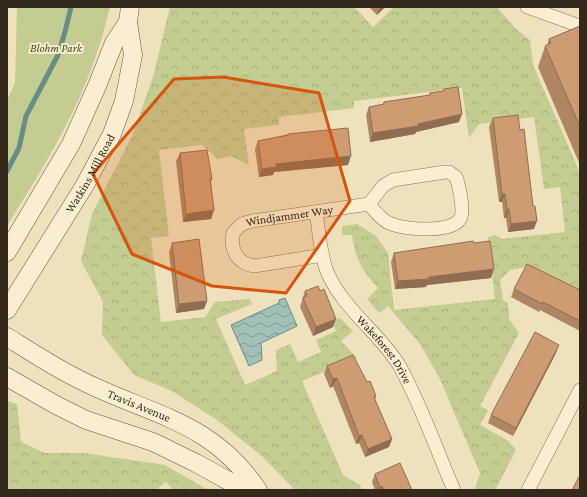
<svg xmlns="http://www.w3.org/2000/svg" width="587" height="497" font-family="'Crimson Pro',serif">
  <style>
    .forest { fill: url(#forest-crowns) }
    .park { fill: #c3cc91 }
    .water { fill: url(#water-waves); stroke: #688d86 }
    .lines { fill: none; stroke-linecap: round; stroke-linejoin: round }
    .stream { stroke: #688d86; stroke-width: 5 }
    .street-casing { stroke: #867256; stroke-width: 14 }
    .secondary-casing { stroke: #68533a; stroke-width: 19 }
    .street { stroke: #f9efd0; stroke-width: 13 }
    .secondary { stroke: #f9efd0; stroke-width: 18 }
    .wall { fill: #b08662 }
    .shaded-wall { fill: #906d50 }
    .building { fill: #cd9c72; stroke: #906d50 }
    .marked { fill: #d6540e; fill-opacity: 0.2; stroke: #d6540e; stroke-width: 3; stroke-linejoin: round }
    .labels { text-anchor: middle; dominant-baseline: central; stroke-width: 4; stroke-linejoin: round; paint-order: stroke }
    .park-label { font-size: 12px; font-style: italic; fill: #445221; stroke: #f6eccd }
    .street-label { font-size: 12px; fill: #35291b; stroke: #f6eccd }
  </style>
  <defs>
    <pattern id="forest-crowns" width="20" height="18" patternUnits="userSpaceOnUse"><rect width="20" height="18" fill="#c3cc91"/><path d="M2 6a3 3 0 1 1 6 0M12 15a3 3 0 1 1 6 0" fill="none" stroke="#a8af7c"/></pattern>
    <pattern id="water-waves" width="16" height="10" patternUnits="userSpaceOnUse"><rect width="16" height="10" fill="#a1c0b8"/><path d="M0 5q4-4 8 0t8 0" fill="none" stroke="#849c95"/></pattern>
  </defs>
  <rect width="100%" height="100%" fill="#eee2bd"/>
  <!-- forest -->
  <g class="forest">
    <path d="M170 7H354L373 27 394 7H497L515 28 530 40 533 65 580 173V295L526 267 510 270 500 280 503 300 508 303 509 319 519 333 480 406 488 410 480 425 507 440 516 450 495 490H475L480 473 439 377 420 344 388 306 379 313 367 299 378 288C361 269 356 260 352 235H342V226L357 224 376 236 388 253 394 310 495 299 488 237 495 235 502 239 565 232 560 187 544 189 534 117 479 124 469 138 462 88 354 101V108L279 117V125L244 129 249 165 231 156 218 159 202 145 159 150 169 236 151 238 161 322 205 317 215 302 250 299 252 304 216 319 245 385 277 371 276 350 290 344 298 362 321 352 316 340 336 331 332 322 340 318 353 331 341 341 357 358 302 381 343 475 360 485 362 490H295L263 457 217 420 172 391 134 375 102 335 103 302 81 261 92 214 132 136 153 77Z"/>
    <polygon points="7,401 17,404 21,442 45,453 84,453 165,465 208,490 173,490 166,482 156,490 7,490"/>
  </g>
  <!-- park -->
  <path class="park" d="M17 7H110C90 93 53 152 7 226V100L15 83Z"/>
  <!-- water -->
  <polygon class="water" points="285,298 297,326 261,343 262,360 249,366 231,325 279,303 279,300"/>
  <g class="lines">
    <!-- stream -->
    <polyline class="stream" points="7,171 19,148 26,116 58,55 65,32 71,7"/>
    <!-- street casing -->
    <g class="street-casing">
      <g id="street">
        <polyline points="527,7 580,26"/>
        <path id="s1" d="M316 212C319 231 320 251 326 269 341 308 378 331 399 365 421 404 436 449 454 490"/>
        <path id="s2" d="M323 255 254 266C237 263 230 250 233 233L242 224 252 221 369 204 383 186 393 180 445 172H449L456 177C459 185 464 209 461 217 455 234 403 230 389 223 380 219 375 211 369 204"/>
        <polyline points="528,490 580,390"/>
      </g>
    </g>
    <!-- secondary casing -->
    <g class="secondary-casing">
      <g id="secondary">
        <polyline points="7,252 71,144 97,86 114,43 128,22"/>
        <path id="s3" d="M7 310 85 185 112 134 124 101 133 55 128 22 130 7"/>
        <path id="s4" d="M7 337C36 355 65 374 97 388 161 417 215 426 258 490"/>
        <polyline points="7,377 56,405 86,420 153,442 196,463 245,490"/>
      </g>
    </g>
    <!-- street -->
    <use href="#street" class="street"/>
    <!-- secondary -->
    <use href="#secondary" class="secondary"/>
  </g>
  <!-- wall -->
  <g class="wall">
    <polygon points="369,7 385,7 377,15"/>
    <polygon points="580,26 580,165 538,67 545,46 547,45 549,39"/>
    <polygon points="444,89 459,122 416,132 415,134 370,142 366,115 369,107 383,105 384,102 429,95 430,93 443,91"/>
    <polygon points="493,118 534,229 508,232 506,218 504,218 502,202 499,202 489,127"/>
    <polygon points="288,134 348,165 274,172 273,175 259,177 255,149 258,141 287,135"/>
    <polygon points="180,153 212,179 211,182 214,210 211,219 183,222 176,161"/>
    <polygon points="172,243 207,301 204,309 176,313 169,252"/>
    <polygon points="474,243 491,278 427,285 426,287 395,289 391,262 394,253"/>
    <polygon points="514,289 580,290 580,331 540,310 539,312 511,297"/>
    <polygon points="305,291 333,327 313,336 300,307 302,301 302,300"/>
    <polygon points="556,353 513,436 488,423 491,415"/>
    <polygon points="327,366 367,382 376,396 375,400 392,439 389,447 365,457 359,443 356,444 333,386 330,388 324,374"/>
    <polygon points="375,474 412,490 375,490 372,482"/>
  </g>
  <!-- shaded-wall -->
  <g class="shaded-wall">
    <polygon points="380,7 385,7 377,15"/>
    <polygon points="462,114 459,122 416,132 415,134 370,142 373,133"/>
    <polygon points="351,156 348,165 274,172 273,175 259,177 262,169 276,164"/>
    <polygon points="502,194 505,194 502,202 499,202"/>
    <polygon points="507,209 509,209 506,218 504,218"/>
    <polygon points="214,210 211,219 183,222 186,214"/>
    <polygon points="537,221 534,229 508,232 511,224"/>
    <polygon points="494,269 491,278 427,285 426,287 395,289 398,281"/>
    <polygon points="207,301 204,309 176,313 179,304"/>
    <polygon points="336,319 333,327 313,336 316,327"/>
    <polygon points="559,345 556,353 513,436 516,428"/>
    <polygon points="337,378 333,386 330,388 333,379"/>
    <polygon points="362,435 359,443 356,444 359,436"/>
    <polygon points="392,439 389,447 365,457 368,449"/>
    <polygon points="382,486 381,490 379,490 380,488"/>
  </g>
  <!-- building -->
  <g class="building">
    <polygon points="580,26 580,127 545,46 551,43 549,39"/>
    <polygon points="458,87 462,114 418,124 418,126 373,133 369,107 384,104 384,102 430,95 430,93 444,91 444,89"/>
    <polygon points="518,115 520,130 524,129 533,206 535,206 537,221 511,224 509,209 507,209 505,194 502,194 493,118"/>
    <polygon points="348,128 351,156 276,164 276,167 262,169 258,141 288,135 288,134"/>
    <polygon points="207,150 212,179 210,179 214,210 186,214 180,153"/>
    <polygon points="199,239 207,301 179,304 172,243"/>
    <polygon points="473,241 474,243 490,241 494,269 429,277 429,279 398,281 394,253"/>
    <polygon points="527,264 580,290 580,321 543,302 542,304 514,289"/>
    <polygon points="318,286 320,291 324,289 336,319 316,327 303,298 307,296 305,291"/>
    <polygon points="535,332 559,345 516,428 491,415"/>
    <polygon points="353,355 367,382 370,381 376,396 374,397 392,439 368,449 362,435 359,436 337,378 333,379 327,366"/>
    <polygon points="400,463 412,490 384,490 382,486 380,488 375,474"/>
    <polygon points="579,477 580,478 580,490 572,490"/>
  </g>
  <!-- marked area -->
  <path class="marked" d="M223 77 319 93 350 201 286 293 212 286 132 254 93 174 174 79Z"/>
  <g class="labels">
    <!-- park labels -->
    <g class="park-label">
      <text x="56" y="48">Blohm Park</text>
    </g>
    <!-- street labels -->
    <g class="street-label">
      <text stroke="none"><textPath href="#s3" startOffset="160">Watkins Mill Road</textPath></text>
      <text stroke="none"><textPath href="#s2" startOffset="175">Windjammer Way</textPath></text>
      <text stroke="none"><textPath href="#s1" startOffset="158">Wakeforest Drive</textPath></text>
      <text stroke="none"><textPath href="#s4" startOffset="149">Travis Avenue</textPath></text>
    </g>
  </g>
  <!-- border -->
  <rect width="587" height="497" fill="none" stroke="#35291b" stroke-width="16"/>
</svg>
